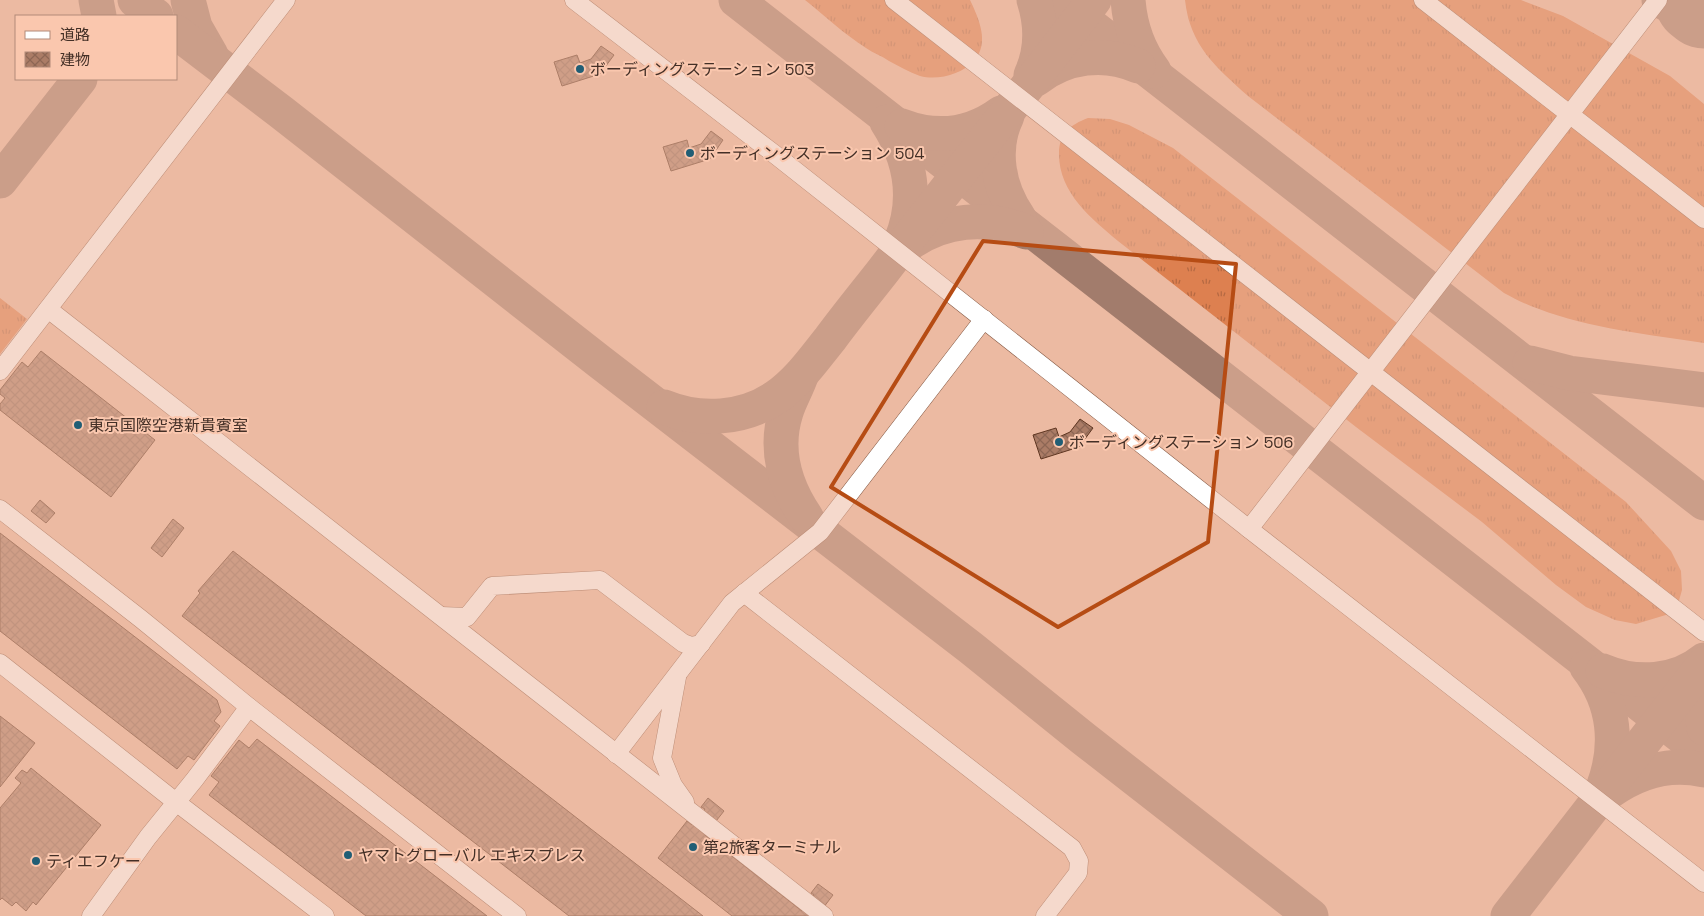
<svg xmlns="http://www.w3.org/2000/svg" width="1704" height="916" font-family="'Space Grotesk','Noto Sans JP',sans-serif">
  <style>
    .grass { fill: url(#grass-tufts) }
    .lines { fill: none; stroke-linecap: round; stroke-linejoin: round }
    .taxiway { stroke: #a27c6c; stroke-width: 35 }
    .runway { stroke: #a27c6c; stroke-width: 89 }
    .building { fill: url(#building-cross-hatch); stroke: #603722 }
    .minor-casing { stroke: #835741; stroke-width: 19 }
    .minor { stroke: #fff; stroke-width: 18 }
    .marked { fill: none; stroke: #b64c14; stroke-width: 4; stroke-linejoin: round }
    .poi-dot { fill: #215e75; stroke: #fac7ae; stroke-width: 2 }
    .labels { text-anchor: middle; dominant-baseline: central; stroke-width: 4; stroke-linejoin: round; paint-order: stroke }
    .poi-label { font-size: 16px; fill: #432f26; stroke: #fac7ae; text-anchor: start }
  </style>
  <defs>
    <pattern id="grass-tufts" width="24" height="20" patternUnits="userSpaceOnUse" patternTransform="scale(1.25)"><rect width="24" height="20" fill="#dd8050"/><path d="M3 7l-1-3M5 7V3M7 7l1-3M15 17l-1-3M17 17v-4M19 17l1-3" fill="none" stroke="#b56942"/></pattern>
    <pattern id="building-cross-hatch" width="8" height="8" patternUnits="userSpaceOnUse" patternTransform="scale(1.25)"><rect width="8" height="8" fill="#ab7c66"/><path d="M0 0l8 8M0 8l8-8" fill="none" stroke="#8d6654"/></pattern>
  </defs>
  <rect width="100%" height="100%" fill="#ecbaa2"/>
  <!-- grass -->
  <g class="grass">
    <path d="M805 0H970C979 19 990 43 974 61 962 74 938 81 920 76 909 72 899 66 889 61 882 56 873 53 866 48 844 34 825 16 805 0Z"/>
    <path d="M1185 0H1521L1563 16 1670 76 1704 104V343C1652 335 1588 328 1539 309 1527 305 1515 299 1504 293L1248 96C1216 67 1190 46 1185 0Z"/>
    <path d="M1088 118 1110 119 1129 125 1173 148 1626 502 1671 551 1681 571 1682 590 1678 604 1669 614 1636 624 1615 620 1586 607 1556 585 1482 522 1356 427 1118 241C1091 218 1059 193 1059 154 1059 133 1070 125 1088 118Z"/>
    <polygon points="0,298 27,319 0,354"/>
  </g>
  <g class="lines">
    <!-- taxiway -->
    <g class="taxiway">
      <polyline points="96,0 99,16"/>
      <polyline points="135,0 156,16"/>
      <polyline points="188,0 195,27 211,55"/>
      <polyline points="736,0 1704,754"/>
      <polyline points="1058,0 1704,503"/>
      <path d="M1128 0C1130 26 1138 50 1154 71"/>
      <polyline points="1659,0 1704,23"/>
      <polyline points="176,32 281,112 600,362 971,648 1084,739 1311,916"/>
      <path d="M1031 75C1042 51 1042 25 1034 0"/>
      <path d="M1036 79C1066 56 1104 51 1138 66"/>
      <path d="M1007 116C991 149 998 188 1019 218"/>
      <path d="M887 122C911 159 918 200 901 241"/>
      <path d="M902 126C936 139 971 135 1001 113"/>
      <polyline points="0,181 80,79"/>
      <path d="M907 245C943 219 986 215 1026 232"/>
      <polyline points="1530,363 1569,373 1704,390"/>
      <path d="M801 376C797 388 790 399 786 412 774 449 785 486 806 517"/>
      <path d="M664 407C700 422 744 419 776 397 798 382 813 360 830 339 847 316 865 294 883 271 953 180 1025 91 1094 0"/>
      <path d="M1587 667C1615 703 1619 746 1603 788"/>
      <path d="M1603 671C1636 685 1676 683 1704 660"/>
      <polyline points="1704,677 1701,706 1704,728"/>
      <path d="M1609 792C1637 772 1670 762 1704 770"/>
      <polyline points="1508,916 1704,664"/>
    </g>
    <!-- runway -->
    <polyline class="runway" points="1699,0 1704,4"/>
  </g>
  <!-- building -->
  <g class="building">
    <polygon points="601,46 614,55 600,74 562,86 554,62 577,55 580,63 591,59"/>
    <polygon points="711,131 723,140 710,159 671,171 663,147 687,140 689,148 701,144"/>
    <polygon points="41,351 155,440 111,497 0,410 0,404 5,398 0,394 0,390 22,362 28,367"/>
    <polygon points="1080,419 1093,428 1079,447 1041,459 1033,435 1056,428 1059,437 1070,432"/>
    <polygon points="40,500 55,513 46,523 31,511"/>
    <polygon points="173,519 184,528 162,557 151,548"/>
    <polygon points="0,533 217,700 221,712 214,721 220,726 194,760 188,756 177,769 0,631"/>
    <polygon points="233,551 703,916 569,916 182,616 200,593 198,591"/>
    <polygon points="0,716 35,743 0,787"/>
    <polygon points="257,739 487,916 366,916 209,795 219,782 211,776 239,740 249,748"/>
    <polygon points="31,768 101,825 36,905 33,902 26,911 16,902 12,906 2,898 0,900 0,808 21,783 15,778 22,770 27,773"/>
    <polygon points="708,798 724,811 705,835 802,911 814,895 811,893 818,884 833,895 817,916 732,916 658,858 687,821 692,825 705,809 701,807"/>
  </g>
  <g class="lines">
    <!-- minor casing -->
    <g class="minor-casing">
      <g id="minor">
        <polyline points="574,0 773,153 1249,529 1704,883"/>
        <polyline points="894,0 1704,632"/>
        <polyline points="1423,0 1704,219"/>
        <polyline points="48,309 824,916"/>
        <polyline points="0,371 286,0"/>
        <polyline points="0,509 141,619 249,707 517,916"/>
        <polyline points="1249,529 1658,0"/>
        <polyline points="744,593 1072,848 1079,861 1078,873 1045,916"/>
        <polyline points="441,616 467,617 492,586 600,580 683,643 691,646 701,644"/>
        <polyline points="0,663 176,802 325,916"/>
        <polyline points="677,677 662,758 673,785 685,802"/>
        <polyline points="616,754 732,603 820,532 984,319"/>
        <polyline points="91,916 148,837 195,779 249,707"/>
      </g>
    </g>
    <!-- minor -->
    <use href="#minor" class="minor"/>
  </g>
  <!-- marked area -->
  <path d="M0 0H1704V916H0ZM983 241 1236 264 1208 542 1058 627 831 487Z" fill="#ecbaa2" fill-opacity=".55" fill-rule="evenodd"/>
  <path class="marked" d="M983 241 1236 264 1208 542 1058 627 831 487Z"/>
  <!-- markers -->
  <g class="poi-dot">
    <circle cx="580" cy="69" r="5"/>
    <circle cx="690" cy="153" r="5"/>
    <circle cx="78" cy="425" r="5"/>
    <circle cx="1059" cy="442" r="5"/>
    <circle cx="693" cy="847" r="5"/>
    <circle cx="348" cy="855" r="5"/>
    <circle cx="36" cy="861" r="5"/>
  </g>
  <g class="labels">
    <!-- poi labels -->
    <g class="poi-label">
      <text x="590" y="69">ボーディングステーション 503</text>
      <text x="700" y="153">ボーディングステーション 504</text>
      <text x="88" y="425">東京国際空港新貴賓室</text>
      <text x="1069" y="442">ボーディングステーション 506</text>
      <text x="703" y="847">第2旅客ターミナル</text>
      <text x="358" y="855">ヤマトグローバル エキスプレス</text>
      <text x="46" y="861">ティエフケー</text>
    </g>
  </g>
  <!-- legend -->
  <rect x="15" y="15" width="162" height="65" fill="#fac7ae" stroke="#b18a78"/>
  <rect x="25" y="31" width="25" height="8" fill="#ffffff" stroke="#b18a78"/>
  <text x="60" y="40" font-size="15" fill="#432f26">道路</text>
  <rect x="25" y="52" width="25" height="15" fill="url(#building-cross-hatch)" stroke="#b18a78"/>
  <text x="60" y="65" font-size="15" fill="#432f26">建物</text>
</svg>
